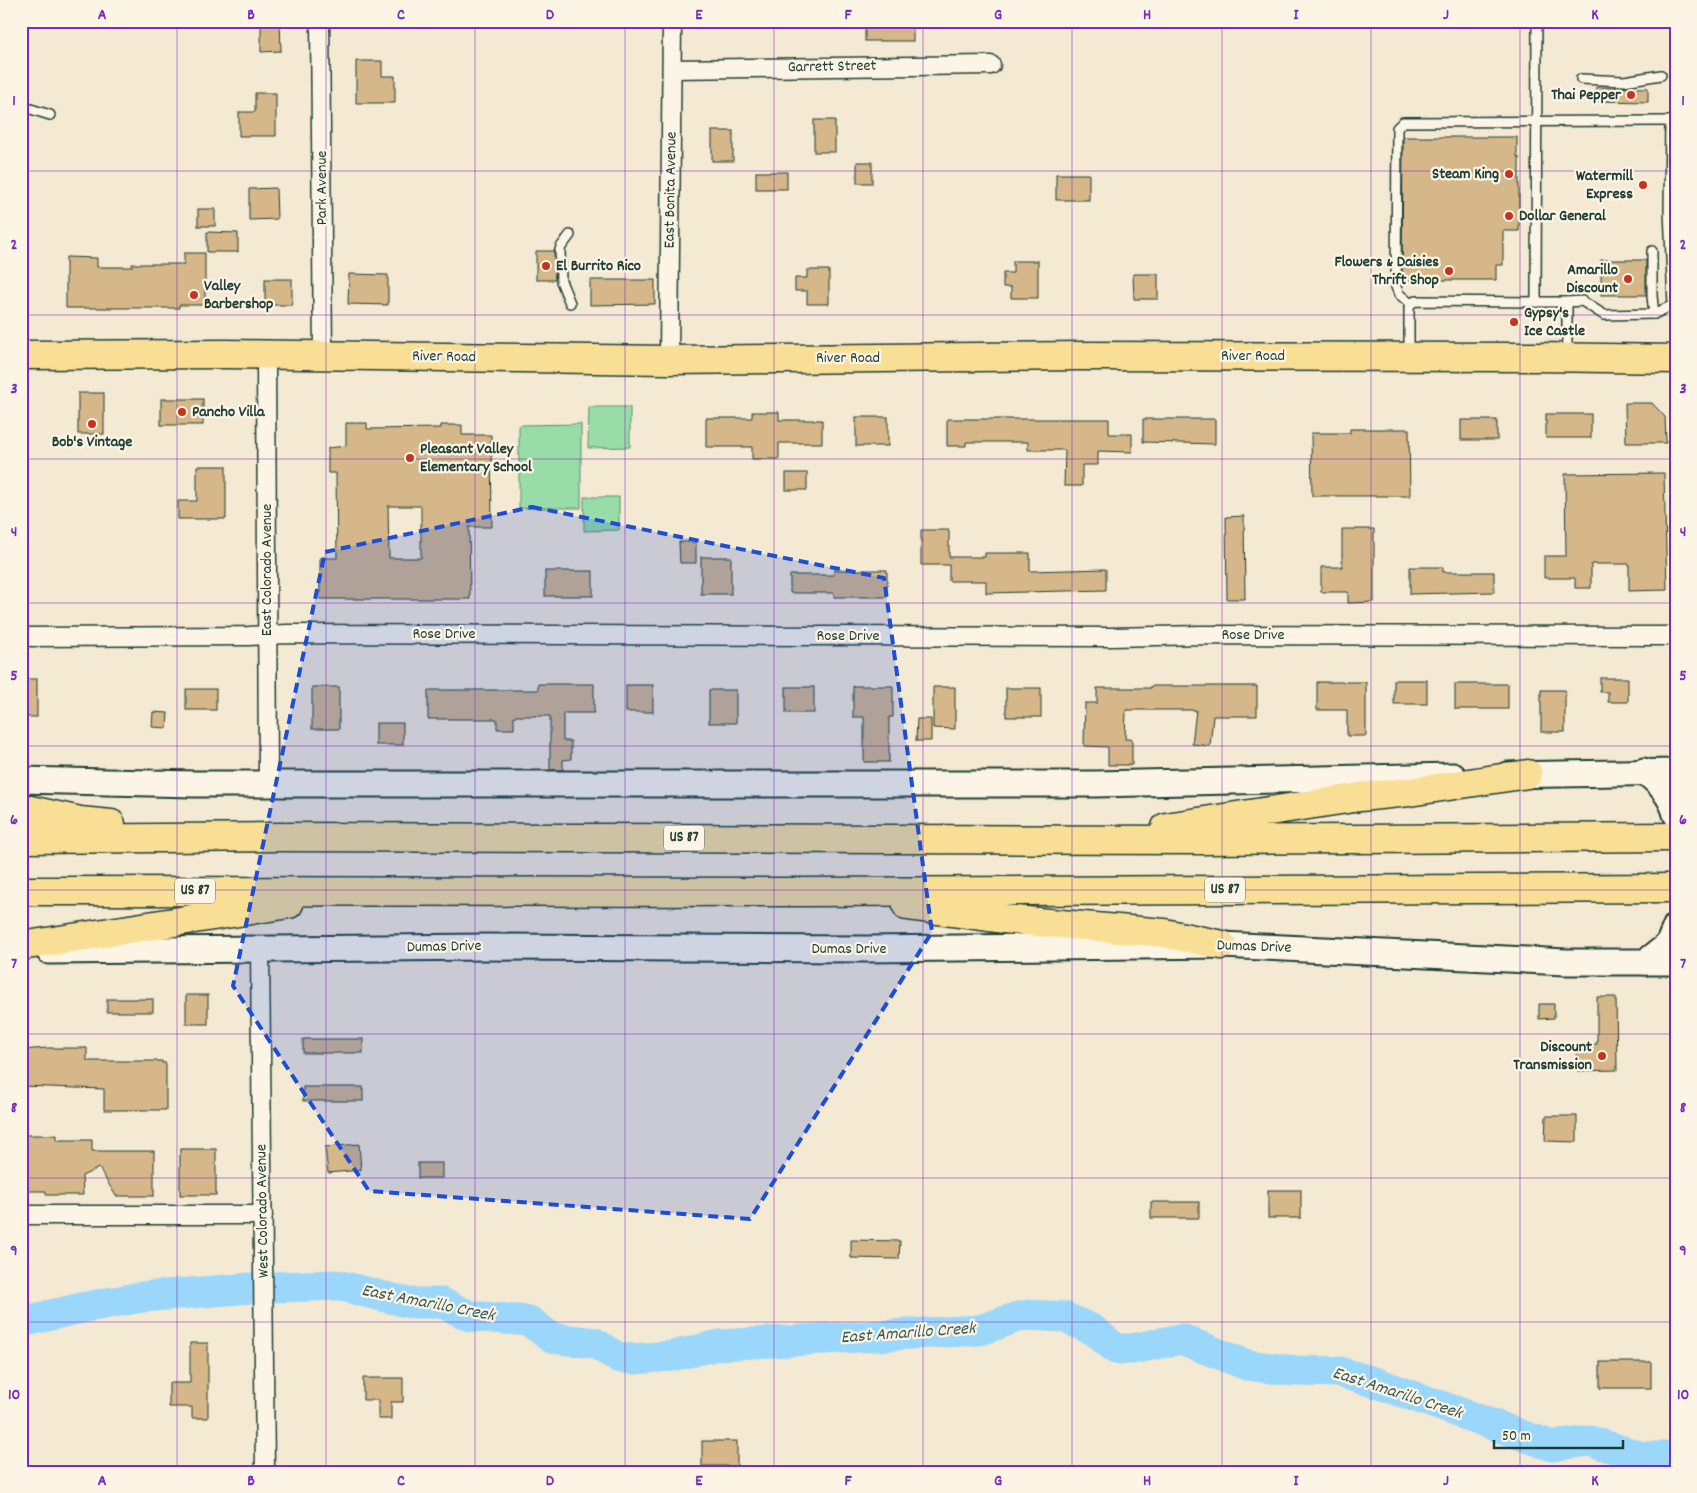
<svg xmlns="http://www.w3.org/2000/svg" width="1697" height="1493" font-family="Dekko,sans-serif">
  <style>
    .green { fill: #98dca8; stroke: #5c8c6e }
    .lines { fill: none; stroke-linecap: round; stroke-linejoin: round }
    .river { stroke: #9ad7fb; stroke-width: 31 }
    .building { fill: #d5b789; stroke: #1f3d34; fill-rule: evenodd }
    .service-casing { stroke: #1f3d34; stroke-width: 12 }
    .minor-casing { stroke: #1f3d34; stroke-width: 21 }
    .secondary-casing { stroke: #1f3d34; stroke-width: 29 }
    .primary-casing { stroke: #1f3d34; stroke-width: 31 }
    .motorway-casing { stroke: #1f3d34; stroke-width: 31 }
    .service { stroke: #fcf5e5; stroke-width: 9 }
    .minor { stroke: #fcf5e5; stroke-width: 18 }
    .secondary { stroke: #fcf5e5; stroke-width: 25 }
    .primary { stroke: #f9df96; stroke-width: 28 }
    .motorway { stroke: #f9df96; stroke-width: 28 }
    .marked { fill: #1d4ed8; fill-opacity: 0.2; stroke: #1d4ed8; stroke-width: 4; stroke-dasharray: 10 6; stroke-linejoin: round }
    .grid { fill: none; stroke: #7b2cbf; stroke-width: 1; stroke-opacity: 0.55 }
    .poi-dot { fill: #c8321e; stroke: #fcf5e5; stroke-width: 2 }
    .labels { text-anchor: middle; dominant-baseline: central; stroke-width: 4.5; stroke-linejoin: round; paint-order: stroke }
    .shield { fill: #fcf5e5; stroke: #617469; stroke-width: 1 }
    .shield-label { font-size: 15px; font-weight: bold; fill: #1f3d34 }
    .street-label { font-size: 16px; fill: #1f3d34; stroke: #fcf5e5 }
    .poi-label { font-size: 16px; font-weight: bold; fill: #1f3d34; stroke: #fcf5e5; text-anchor: end }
    .water-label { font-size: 18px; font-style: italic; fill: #385c5c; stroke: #fcf5e5 }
    .neatline { fill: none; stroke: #7b2cbf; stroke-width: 2 }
    .grid-label { font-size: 16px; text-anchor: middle; font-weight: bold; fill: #7b2cbf }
  </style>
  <rect width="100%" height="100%" fill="#f4e9d3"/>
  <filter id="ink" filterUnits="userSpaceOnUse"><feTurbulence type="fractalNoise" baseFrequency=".02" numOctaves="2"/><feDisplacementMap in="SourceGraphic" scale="10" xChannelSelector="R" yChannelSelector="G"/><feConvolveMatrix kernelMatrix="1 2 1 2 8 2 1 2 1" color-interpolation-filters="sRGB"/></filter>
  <g filter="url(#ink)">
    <!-- green -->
    <g class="green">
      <polygon points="589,407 630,407 630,447 588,448"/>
      <polygon points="581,424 581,508 519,508 519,425"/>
      <polygon points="584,497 619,497 619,530 584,531"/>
    </g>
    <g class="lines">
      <!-- river -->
      <g class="river">
        <polyline points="275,1287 337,1285 410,1303 442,1303 470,1316 529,1321 552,1338 595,1343 617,1357 634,1359 672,1356 719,1345 980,1330 1018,1317 1029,1315 1064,1317 1093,1330 1116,1349 1132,1349 1181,1339 1247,1365 1295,1371 1339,1372 1377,1383 1552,1446 1590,1441 1643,1457 1676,1457"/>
        <polyline points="21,1322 81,1308 142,1297 251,1288"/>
      </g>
    </g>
    <!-- building -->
    <g class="building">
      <polygon points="261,21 280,21 281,51 261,52"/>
      <rect x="865" y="21" width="48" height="20"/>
      <polygon points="356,61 382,61 382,76 395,76 395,103 356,103"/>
      <polygon points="1596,87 1648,88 1648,102 1596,101"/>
      <polygon points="255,93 276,93 276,136 239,136 239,112 255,112"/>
      <rect x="814" y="120" width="21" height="32"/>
      <rect x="712" y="131" width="21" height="30"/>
      <polygon points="1403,137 1517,137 1517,157 1519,157 1519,231 1503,231 1503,265 1496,265 1496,280 1402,280"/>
      <rect x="857" y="162" width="15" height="21"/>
      <rect x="756" y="172" width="31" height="17"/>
      <rect x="1056" y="174" width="33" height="26"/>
      <polygon points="276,188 277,219 249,220 249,189"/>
      <rect x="198" y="209" width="17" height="17"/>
      <polygon points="207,232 238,233 238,252 207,252"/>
      <polygon points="536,251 554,251 555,280 536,280"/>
      <polygon points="184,253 205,253 205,305 179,305 179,308 66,308 66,257 97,258 97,267 132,267 132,264 184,264"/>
      <rect x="1601" y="260" width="45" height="35"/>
      <polygon points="1013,261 1038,261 1038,298 1011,298 1011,287 1003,287 1003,273 1013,273"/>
      <polygon points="807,270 829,270 829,304 807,304 807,291 795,291 795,278 807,278"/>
      <polygon points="349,274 388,275 388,305 348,304"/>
      <polygon points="1133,274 1158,274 1158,299 1134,299"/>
      <rect x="265" y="279" width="27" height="26"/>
      <polygon points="590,280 655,280 655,304 590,305"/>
      <rect x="78" y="393" width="26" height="41"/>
      <rect x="161" y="399" width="42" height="26"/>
      <polygon points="1625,403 1652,403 1665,417 1666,443 1626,443"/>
      <polygon points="752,412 779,412 779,420 822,420 822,443 779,443 779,459 752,459 752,447 706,447 706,418 752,418"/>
      <rect x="1546" y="414" width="45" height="24"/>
      <rect x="856" y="417" width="32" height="29"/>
      <polygon points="947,419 1109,419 1109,434 1132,434 1132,452 1098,451 1098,465 1082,465 1082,486 1064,486 1065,450 1028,450 1028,442 966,442 966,446 947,446"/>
      <polygon points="1143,419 1215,419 1215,444 1143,442"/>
      <rect x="1461" y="420" width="36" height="20"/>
      <path d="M346 423H367V429L441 428V425H462V435H491L492 527H469L470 599H320V558H337L336 473H328V448L346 446ZM388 506H421V558H389Z"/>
      <polygon points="1350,429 1409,429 1410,496 1312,496 1311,433 1350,433"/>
      <polygon points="197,466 226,466 226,519 178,519 178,501 197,501"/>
      <rect x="786" y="473" width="21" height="17"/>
      <polygon points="1664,473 1667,590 1629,591 1629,564 1591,564 1591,588 1575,588 1575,578 1544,578 1544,556 1566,556 1565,474"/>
      <polygon points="1244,516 1245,599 1227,599 1226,517"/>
      <polygon points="1342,529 1374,529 1374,602 1348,603 1348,592 1321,592 1321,567 1342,567"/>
      <polygon points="921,530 949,530 949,557 985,557 985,553 1030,553 1030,571 1106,569 1106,590 986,593 986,581 949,581 949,565 921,565"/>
      <polygon points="679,542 696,542 696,563 680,563"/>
      <rect x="701" y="557" width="30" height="37"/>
      <polygon points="1410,567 1443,567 1443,572 1494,572 1494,592 1410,594"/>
      <polygon points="834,570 887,570 887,597 834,597 834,593 790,593 790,575 834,575"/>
      <rect x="545" y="571" width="48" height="25"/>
      <polygon points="1600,678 1628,678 1628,702 1608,702 1608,692 1600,692"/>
      <rect x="21" y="679" width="16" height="38"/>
      <rect x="1394" y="680" width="33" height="24"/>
      <polygon points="1317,682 1366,682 1366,736 1347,736 1347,710 1317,710"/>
      <polygon points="538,684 594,684 594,713 563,713 563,741 571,741 571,759 563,760 563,770 550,770 550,716 514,716 514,729 497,729 497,719 428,719 428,690 538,690"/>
      <rect x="1455" y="684" width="53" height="25"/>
      <rect x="626" y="685" width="27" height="27"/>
      <polygon points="853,686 893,686 893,717 889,717 889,762 864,762 864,717 853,717"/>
      <polygon points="1151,686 1257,686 1257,716 1213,716 1210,746 1192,744 1196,710 1126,710 1125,739 1132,739 1132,765 1108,765 1108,747 1084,746 1085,703 1097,703 1097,688 1151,688"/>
      <rect x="312" y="687" width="27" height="42"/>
      <rect x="786" y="687" width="28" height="26"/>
      <polygon points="933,687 955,687 955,729 933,728"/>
      <rect x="1006" y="688" width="35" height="29"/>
      <rect x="186" y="689" width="30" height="21"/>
      <rect x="709" y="690" width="27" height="33"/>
      <rect x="1541" y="690" width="24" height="42"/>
      <polygon points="153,712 168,713 167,728 152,727"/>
      <polygon points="917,719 931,719 931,741 916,741"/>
      <rect x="376" y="723" width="27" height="22"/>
      <rect x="186" y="995" width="22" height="29"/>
      <polygon points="1597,997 1616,997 1617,1070 1577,1071 1577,1045 1597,1044"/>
      <rect x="107" y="999" width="46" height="13"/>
      <polygon points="1539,1004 1554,1004 1554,1018 1539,1019"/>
      <rect x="303" y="1039" width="60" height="14"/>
      <polygon points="47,1048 87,1048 87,1061 162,1061 162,1063 166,1063 166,1110 104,1110 104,1089 21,1086 21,1050"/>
      <rect x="303" y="1087" width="60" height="14"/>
      <polygon points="1546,1116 1577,1116 1577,1142 1545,1141"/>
      <polygon points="21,1135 57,1135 57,1140 92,1140 92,1151 154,1151 154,1196 116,1196 99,1168 82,1176 83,1195 46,1195 46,1191 21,1191"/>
      <polygon points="359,1144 361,1170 328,1173 325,1147"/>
      <rect x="180" y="1149" width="36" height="46"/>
      <rect x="418" y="1163" width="24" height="15"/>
      <rect x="1268" y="1190" width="33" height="28"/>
      <rect x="1151" y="1202" width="48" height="16"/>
      <polygon points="851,1240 900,1241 899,1259 851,1258"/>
      <polygon points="190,1343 208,1343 208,1418 192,1418 192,1407 169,1407 169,1383 190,1383"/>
      <rect x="1600" y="1362" width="51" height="26"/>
      <polygon points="363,1378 403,1378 403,1402 391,1402 391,1419 378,1419 378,1400 363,1400"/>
      <rect x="702" y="1441" width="35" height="25"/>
    </g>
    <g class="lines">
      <!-- service casing -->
      <g class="service-casing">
        <g id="service">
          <polyline points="1581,79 1624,81 1661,75"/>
          <polyline points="21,106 50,115"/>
          <polyline points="570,235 561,247 560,250 561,281 570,303"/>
          <polyline points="1652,251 1652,296 1654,314"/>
          <polyline points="1536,302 1567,302 1567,354"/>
          <polyline points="1567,302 1582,301 1604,315 1654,314 1673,305 1669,210 1670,121 1674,121"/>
          <polyline points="1411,304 1399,294 1396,287 1397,128 1403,122 1670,121"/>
          <polyline points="1409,354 1409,308 1411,304 1415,301 1536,302 1537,21"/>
        </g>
      </g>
      <!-- minor casing -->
      <g class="minor-casing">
        <g id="minor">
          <polyline points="320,21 323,355"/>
          <polyline points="672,69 991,65"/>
          <polyline points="266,355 268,784"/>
          <polyline points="669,360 672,21"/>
          <polyline points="21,637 249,636 287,634 1111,637 1202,635 1676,636"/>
          <polyline points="260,950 265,1472"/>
          <polyline points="21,1215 263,1215"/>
        </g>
      </g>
      <!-- secondary casing -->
      <g class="secondary-casing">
        <g id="secondary">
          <path d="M1644 771C1659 783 1671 795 1676 814"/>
          <polyline points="1508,775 1676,772"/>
          <polyline points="21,780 194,784 1095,784 1453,776"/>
          <polyline points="49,951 488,947 867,949 1222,945 1566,962 1676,962"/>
          <polyline points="1646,962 1668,945 1676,926"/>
        </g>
      </g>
      <!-- primary casing -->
      <g class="primary-casing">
        <polyline id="primary" points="21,355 225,354 669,360 1081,356 1536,357 1676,359"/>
      </g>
      <!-- motorway casing -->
      <g class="motorway-casing">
        <g id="motorway">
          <polyline points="21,808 80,821 111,824"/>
          <polyline points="1166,827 1360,797 1409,792 1528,774"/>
          <polyline points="21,839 282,837 1198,840 1676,837"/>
          <polyline points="21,891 809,892 1676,888"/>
          <polyline points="907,906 1003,919 1164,933 1222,945"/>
          <polyline points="21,946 289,904"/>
        </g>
      </g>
      <!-- service -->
      <use href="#service" class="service"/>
      <!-- minor -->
      <use href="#minor" class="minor"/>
      <!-- secondary -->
      <use href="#secondary" class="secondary"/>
      <!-- primary -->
      <use href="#primary" class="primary"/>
      <!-- motorway -->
      <use href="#motorway" class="motorway"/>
    </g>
  </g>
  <!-- marked area -->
  <path class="marked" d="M532 507 884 578 932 932 750 1219 369 1191 233 986 325 552Z"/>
  <!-- grid -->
  <path class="grid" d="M177 21V1472M326 21V1472M475 21V1472M625 21V1472M774 21V1472M923 21V1472M1072 21V1472M1222 21V1472M1371 21V1472M1520 21V1472M21 171H1676M21 315H1676M21 459H1676M21 603H1676M21 746H1676M21 890H1676M21 1034H1676M21 1178H1676M21 1322H1676"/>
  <!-- markers -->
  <g class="poi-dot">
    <circle cx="1631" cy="95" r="5"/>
    <circle cx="1509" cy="174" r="5"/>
    <circle cx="1643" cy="185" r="5"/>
    <circle cx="1509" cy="216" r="5"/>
    <circle cx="546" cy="266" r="5"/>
    <circle cx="1449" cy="271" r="5"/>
    <circle cx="1628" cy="279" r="5"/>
    <circle cx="194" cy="295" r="5"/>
    <circle cx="1514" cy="322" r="5"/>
    <circle cx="182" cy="412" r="5"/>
    <circle cx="92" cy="424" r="5"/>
    <circle cx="410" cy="458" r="5"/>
    <circle cx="1602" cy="1056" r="5"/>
  </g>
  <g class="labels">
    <!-- shield labels -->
    <g class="shield">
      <rect x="664" y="825.5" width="40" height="25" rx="4"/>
      <rect x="1205" y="877.5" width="40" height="25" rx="4"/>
      <rect x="175" y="878.5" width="40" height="25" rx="4"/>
    </g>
    <g class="shield-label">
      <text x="684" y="838">US 87</text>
      <text x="1225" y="890">US 87</text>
      <text x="195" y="891">US 87</text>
    </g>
    <!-- street labels -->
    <g class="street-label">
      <text transform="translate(832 67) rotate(-1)">Garrett Street</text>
      <text transform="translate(322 188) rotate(-90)">Park Avenue</text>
      <text transform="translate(671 190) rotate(-89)">East Bonita Avenue</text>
      <text x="1253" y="356">River Road</text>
      <text transform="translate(444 357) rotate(1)">River Road</text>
      <text x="848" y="358">River Road</text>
      <text transform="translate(267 570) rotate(-90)">East Colorado Avenue</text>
      <text x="444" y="634">Rose Drive</text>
      <text x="1253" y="635">Rose Drive</text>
      <text x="848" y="636">Rose Drive</text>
      <text transform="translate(444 947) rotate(-1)">Dumas Drive</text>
      <text transform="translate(1254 947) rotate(2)">Dumas Drive</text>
      <text x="849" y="949">Dumas Drive</text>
      <text transform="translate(263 1211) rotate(-91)">West Colorado Avenue</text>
    </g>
    <!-- poi labels -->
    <g class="poi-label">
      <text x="1621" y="95">Thai Pepper</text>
      <text x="1499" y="174">Steam King</text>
      <text x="1633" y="176">Watermill<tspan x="1633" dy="18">Express</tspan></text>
      <text x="1519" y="216" text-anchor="start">Dollar General</text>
      <text x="1439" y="262">Flowers &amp; Daisies<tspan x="1439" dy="18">Thrift Shop</tspan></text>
      <text x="556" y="266" text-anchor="start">El Burrito Rico</text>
      <text x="1618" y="270">Amarillo<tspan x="1618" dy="18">Discount</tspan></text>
      <text x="204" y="286" text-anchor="start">Valley<tspan x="204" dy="18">Barbershop</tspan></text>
      <text x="1524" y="313" text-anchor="start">Gypsy's<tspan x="1524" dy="18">Ice Castle</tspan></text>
      <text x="192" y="412" text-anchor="start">Pancho Villa</text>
      <text x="92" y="442" text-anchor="middle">Bob's Vintage</text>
      <text x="420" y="449" text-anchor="start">Pleasant Valley<tspan x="420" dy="18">Elementary School</tspan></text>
      <text x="1592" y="1047">Discount<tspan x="1592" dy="18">Transmission</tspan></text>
    </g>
    <!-- water labels -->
    <g class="water-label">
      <text transform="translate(428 1304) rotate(11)">East Amarillo Creek</text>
      <text transform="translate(908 1334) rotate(-4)">East Amarillo Creek</text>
      <text transform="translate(1397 1394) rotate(18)">East Amarillo Creek</text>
    </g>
  </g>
  <!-- margin -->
  <rect width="1697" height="1493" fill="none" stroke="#fcf5e5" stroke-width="55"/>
  <!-- scale -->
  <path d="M1494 1440v8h129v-8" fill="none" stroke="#1f3d34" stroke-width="2.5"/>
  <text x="1502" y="1440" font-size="15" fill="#1f3d34" stroke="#fcf5e5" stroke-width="4" paint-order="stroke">50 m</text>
  <rect x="28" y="28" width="1642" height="1438" class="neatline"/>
  <g class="grid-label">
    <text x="102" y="19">A</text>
    <text x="251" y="19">B</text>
    <text x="401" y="19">C</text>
    <text x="550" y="19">D</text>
    <text x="699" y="19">E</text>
    <text x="848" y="19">F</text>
    <text x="998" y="19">G</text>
    <text x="1147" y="19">H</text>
    <text x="1296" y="19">I</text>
    <text x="1446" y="19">J</text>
    <text x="1595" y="19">K</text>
    <text x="14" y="105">1</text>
    <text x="1683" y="105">1</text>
    <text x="14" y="249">2</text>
    <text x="1683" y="249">2</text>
    <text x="14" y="393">3</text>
    <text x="1683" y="393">3</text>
    <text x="14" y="536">4</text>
    <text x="1683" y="536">4</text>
    <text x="14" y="680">5</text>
    <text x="1683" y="680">5</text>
    <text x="14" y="824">6</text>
    <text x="1683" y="824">6</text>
    <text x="14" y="968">7</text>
    <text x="1683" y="968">7</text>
    <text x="14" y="1112">8</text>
    <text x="1683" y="1112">8</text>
    <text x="14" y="1255">9</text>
    <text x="1683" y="1255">9</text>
    <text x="14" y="1399">10</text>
    <text x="1683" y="1399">10</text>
    <text x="102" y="1485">A</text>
    <text x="251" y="1485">B</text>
    <text x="401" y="1485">C</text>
    <text x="550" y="1485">D</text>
    <text x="699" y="1485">E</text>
    <text x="848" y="1485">F</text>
    <text x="998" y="1485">G</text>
    <text x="1147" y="1485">H</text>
    <text x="1296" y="1485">I</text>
    <text x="1446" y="1485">J</text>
    <text x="1595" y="1485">K</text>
  </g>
</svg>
